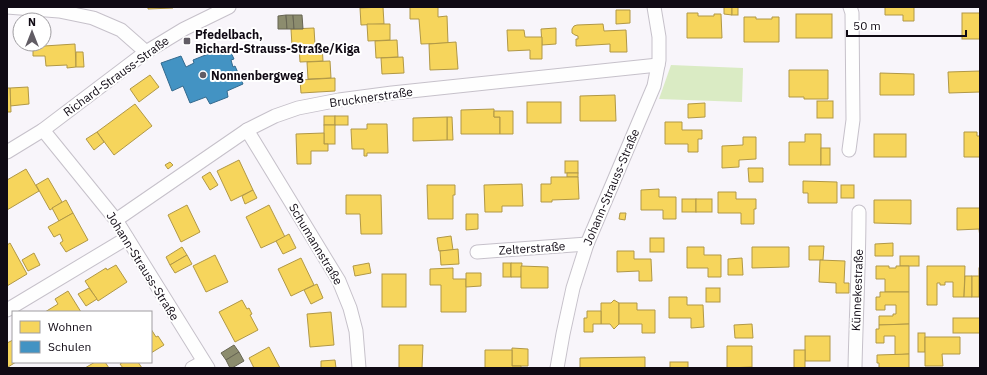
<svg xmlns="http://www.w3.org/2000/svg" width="987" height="375" font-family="'IBM Plex Sans',sans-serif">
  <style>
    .green { fill: #daebc4 }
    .homes { fill: #f6d55c; stroke: #b19846 }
    .schools { fill: #4393c3; stroke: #346a8e }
    .industry { fill: #8c8c6e; stroke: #676553 }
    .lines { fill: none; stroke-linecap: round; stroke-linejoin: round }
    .street-casing { stroke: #c6c1ca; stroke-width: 15 }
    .street { stroke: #fefefe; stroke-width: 13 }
    .poi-dot { fill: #615c64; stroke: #fff; stroke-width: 1.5 }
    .labels { text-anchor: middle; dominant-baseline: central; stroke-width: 4; stroke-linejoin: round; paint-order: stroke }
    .poi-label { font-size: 12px; font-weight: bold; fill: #100a14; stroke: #fff; text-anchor: start }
    .street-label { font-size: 12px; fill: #100a14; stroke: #fff }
  </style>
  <rect width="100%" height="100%" fill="#f8f5fa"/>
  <!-- green -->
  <polygon class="green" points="671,65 743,68 742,102 659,99"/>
  <!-- homes -->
  <g class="homes">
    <polygon points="148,7 173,7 173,8 148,9"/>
    <polygon points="383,7 384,24 361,25 360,8"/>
    <polygon points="410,7 438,7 438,17 447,16 448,43 421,44 419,19 410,19"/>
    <polygon points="724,7 732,7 732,15 724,14"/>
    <rect x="732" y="7" width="6" height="8"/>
    <polygon points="885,7 914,7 914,21 903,21 903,15 885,15"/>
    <polygon points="616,10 630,10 630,23 616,24"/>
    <polygon points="687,13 698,13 698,16 714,16 714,14 721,14 722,38 687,38"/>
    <rect x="962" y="13" width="18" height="26"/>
    <rect x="796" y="14" width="36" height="24"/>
    <polygon points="744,17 756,17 756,19 772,19 772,17 779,17 779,42 744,42"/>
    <polygon points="367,24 390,24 390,40 368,41"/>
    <polygon points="603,24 604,31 626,30 627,52 610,52 610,44 576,46 576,39 578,39 578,36 575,35 572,33 572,29 574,26 577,25"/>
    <polygon points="314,28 315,45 292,46 291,29"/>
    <polygon points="556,28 556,44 542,45 541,29"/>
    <polygon points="507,30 524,30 525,37 542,37 542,59 530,59 530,50 508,51"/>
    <polygon points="397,40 398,57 376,58 375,41"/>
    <polygon points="456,42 458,69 430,70 429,44"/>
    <polygon points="44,43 44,46 75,44 76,67 67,68 67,65 46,66 45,56 33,56 33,44 44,44"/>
    <polygon points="322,45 323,61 300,62 299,46"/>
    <polygon points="76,52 83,52 84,67 76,67"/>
    <polygon points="403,57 404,73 382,74 381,58"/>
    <polygon points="330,61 331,78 308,79 307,62"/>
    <polygon points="789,70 828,70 828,99 804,99 804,97 789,97"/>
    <polygon points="980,71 980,92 949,93 948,72"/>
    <polygon points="880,73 914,74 914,95 880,95"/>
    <polygon points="150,75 159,87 139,102 130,89"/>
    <polygon points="335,78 335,91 301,93 300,80"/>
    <polygon points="28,87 29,104 10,106 10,88"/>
    <polygon points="7,88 10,88 11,112 7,112"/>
    <polygon points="615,95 616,121 580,121 580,96"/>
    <rect x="817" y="101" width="16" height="17"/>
    <rect x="527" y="102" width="34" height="21"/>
    <polygon points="705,103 705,117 688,118 688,104"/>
    <polygon points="135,104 152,126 114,155 97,132"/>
    <polygon points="494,109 494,117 500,117 500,134 461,134 461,110"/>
    <polygon points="494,111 513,111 513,134 500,134 500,117 494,117"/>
    <rect x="324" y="116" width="11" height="9"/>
    <rect x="335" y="116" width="13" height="9"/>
    <polygon points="447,117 452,117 453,140 447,140"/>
    <polygon points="447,117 447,140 413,141 413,118"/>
    <polygon points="665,122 682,122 682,130 702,130 702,139 698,139 698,152 688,152 688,144 665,144"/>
    <polygon points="367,124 387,124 388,153 367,153 367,156 364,156 364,149 352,149 351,129 367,129"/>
    <rect x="324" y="125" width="11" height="19"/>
    <polygon points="97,132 104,142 94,150 86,139"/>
    <polygon points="964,132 977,132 977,136 980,136 980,157 964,157"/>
    <polygon points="324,133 324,144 328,144 328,151 311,151 311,164 297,164 296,134"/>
    <polygon points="805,134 821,134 821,165 789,165 789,142 805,142"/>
    <rect x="874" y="134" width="32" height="23"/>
    <polygon points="743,137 756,137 756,159 739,160 739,167 722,168 722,146 743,145"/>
    <rect x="821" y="148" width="9" height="17"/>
    <polygon points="239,160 253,190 231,201 217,171"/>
    <rect x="565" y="161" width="13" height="12"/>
    <polygon points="170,162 173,165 168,169 165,165"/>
    <polygon points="748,168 763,168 763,182 749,182"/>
    <polygon points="26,169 39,191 7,210 7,180"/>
    <polygon points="210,172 218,185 210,190 202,177"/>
    <rect x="567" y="173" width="11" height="4"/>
    <polygon points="551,177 578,177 579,199 552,200 552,202 541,202 541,184 551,184"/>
    <polygon points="48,178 62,202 50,210 36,185"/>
    <polygon points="803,181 837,182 837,203 808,203 808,193 803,193"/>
    <polygon points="522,184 523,206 502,206 502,212 485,212 484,185"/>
    <polygon points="427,185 455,185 455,195 453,195 453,219 428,219"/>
    <rect x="841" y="185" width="13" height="13"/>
    <polygon points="659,189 659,197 676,197 676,219 663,219 663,210 641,210 641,190"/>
    <polygon points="253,190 257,198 245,204 242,196"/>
    <polygon points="718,192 736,192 736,199 756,199 756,209 754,209 754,224 741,224 741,213 718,213"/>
    <polygon points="346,195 381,195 382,234 361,234 360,214 346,214"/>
    <rect x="682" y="199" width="14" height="13"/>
    <rect x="696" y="199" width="16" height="13"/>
    <polygon points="66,200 73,213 59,221 52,208"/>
    <polygon points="874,200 911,200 911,224 874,223"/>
    <polygon points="187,205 200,232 181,242 168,215"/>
    <polygon points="269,205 285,237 261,248 246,217"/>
    <polygon points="957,208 980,208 980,238 979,229 957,230"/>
    <polygon points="73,213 88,240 66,252 60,243 63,241 60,234 54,237 48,227"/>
    <polygon points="620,213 626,213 625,220 619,219"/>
    <polygon points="466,214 478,214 478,229 466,230"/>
    <polygon points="289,234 296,248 283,254 276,241"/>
    <polygon points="451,236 453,250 439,251 437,238"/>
    <rect x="650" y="238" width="14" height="14"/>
    <polygon points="10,243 27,274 7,286 7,245"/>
    <polygon points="893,243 893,256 875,256 875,244"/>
    <polygon points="809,246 824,246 823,260 809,260"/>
    <polygon points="182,247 187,255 170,265 166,257"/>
    <polygon points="687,247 704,247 704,255 721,255 721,277 708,277 708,268 687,268"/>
    <polygon points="752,247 789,247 789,267 752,268"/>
    <polygon points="458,249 459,264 441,265 440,251"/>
    <polygon points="617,251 634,251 634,259 651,259 652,281 639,281 639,271 617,272"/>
    <polygon points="34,253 40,265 28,271 22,260"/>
    <polygon points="187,255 192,264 175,273 170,265"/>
    <polygon points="215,255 228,282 206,292 193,266"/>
    <rect x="900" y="256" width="19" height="10"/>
    <polygon points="301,258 314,285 291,296 278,269"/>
    <polygon points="742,258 743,275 728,275 728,259"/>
    <polygon points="820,260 845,261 844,283 849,283 849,293 836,293 836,283 819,282"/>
    <polygon points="369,263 371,273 355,276 353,266"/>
    <rect x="503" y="263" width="8" height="14"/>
    <polygon points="511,263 522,263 521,277 511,277"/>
    <polygon points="116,265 127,282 98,301 85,281 106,268 107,270"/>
    <polygon points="521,266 548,267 548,288 521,288"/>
    <polygon points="876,266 889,266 889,268 896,268 896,266 909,266 909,292 885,292 885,279 876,279"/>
    <polygon points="927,266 965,266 964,297 953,297 953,282 945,282 945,285 940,285 940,283 937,283 937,305 927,305"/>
    <polygon points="453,268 453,279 466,279 466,312 441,312 441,285 430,285 430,269"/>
    <rect x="979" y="268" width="1" height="19"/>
    <polygon points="466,273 481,273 481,286 466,287"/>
    <rect x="382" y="274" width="24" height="33"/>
    <polygon points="965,276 972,276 972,297 964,297"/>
    <rect x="972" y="276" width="7" height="21"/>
    <polygon points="317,284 323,298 311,304 304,290"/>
    <polygon points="89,288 97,299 86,306 78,294"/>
    <rect x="706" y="288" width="14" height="14"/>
    <polygon points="68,291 81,312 45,312 58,304 55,299"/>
    <polygon points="880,292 909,292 909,324 879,325 879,316 893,316 893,314 896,314 896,305 885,305 885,310 876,310 876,297 880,297"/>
    <polygon points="669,297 687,297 687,305 703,305 704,327 691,328 691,318 669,318"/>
    <polygon points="242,300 247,309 249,308 252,314 250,315 258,330 235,342 219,312"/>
    <polygon points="614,300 619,303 619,324 614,329 610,324 601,324 601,303 611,303"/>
    <polygon points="619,303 637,303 637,310 655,310 655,333 642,333 642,324 619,324"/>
    <polygon points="587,311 601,311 601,324 593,324 593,332 584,332 584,318 587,318"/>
    <polygon points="331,312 334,345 310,347 307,314"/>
    <rect x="953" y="318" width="27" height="15"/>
    <polygon points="752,324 753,338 735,338 734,325"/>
    <polygon points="909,324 909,354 895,355 895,336 884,336 884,343 876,343 876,329 879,329 879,325"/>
    <polygon points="151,329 156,337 158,336 164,345 151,353"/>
    <rect x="918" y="333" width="7" height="19"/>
    <rect x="805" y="336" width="25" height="25"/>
    <polygon points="925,337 960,337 960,354 942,354 943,366 925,366"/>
    <polygon points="13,340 13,362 16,362 8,367 7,366 7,343"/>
    <polygon points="399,345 423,345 422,368 399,368"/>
    <polygon points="727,346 752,346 752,367 727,368"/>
    <polygon points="269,347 280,368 254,368 249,358"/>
    <polygon points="512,348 528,349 528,366 512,366"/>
    <polygon points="485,350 512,350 512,366 521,366 521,368 485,368"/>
    <rect x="794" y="350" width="11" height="18"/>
    <polygon points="909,354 909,368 877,368 879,368 879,363 877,363 877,355"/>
    <polygon points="645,357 645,368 580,368 580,358"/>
    <polygon points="335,360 336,368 321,368 321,361"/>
    <polygon points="95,362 105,362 109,368 85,368"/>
    <polygon points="123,362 138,362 142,368 123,368 120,364"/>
    <rect x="670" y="362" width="18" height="6"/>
  </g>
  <!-- schools -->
  <polygon class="schools" points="228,46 234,59 231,60 233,67 235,66 243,84 227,91 228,97 210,104 206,97 190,103 183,86 172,91 161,63 181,56 186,67 194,63 193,60"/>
  <!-- industry -->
  <g class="industry">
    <polygon points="286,15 287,29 278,29 278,16"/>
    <polygon points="286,15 293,15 294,29 287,29"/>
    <polygon points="293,15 302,15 303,29 294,29"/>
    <polygon points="234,345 239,352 226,360 221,353"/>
    <polygon points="239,352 244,361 232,368 230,368 226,360"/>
  </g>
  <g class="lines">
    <!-- street casing -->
    <g class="street-casing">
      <g id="street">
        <polyline points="7,7 59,11 93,18 121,30 146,52"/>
        <polyline points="43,130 116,220 208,368"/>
        <polyline points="247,130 339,281 350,308 356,331 359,368"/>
        <polyline points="849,150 853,120 852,13 850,7"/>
        <polyline points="7,152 43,130 146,52 184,29 229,7"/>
        <polyline points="116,220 247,130 275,116 298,108 339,100 392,93 658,65"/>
        <polyline points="477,252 587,244"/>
        <polyline points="7,310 127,238"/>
        <polyline points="192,368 203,362"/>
        <polyline points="557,368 563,334 573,288 587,244 654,86 659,60 659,37 654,7"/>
        <path d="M855 368C856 316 859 264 859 212"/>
      </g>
    </g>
    <!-- street -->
    <use href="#street" class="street"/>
  </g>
  <!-- markers -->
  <g class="poi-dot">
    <rect x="183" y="37" width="8" height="8" rx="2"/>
    <circle cx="203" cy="75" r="4"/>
  </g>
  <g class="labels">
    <!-- poi labels -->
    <g class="poi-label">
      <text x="195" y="34">Pfedelbach,<tspan x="195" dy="14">Richard-Strauss-Straße/Kiga</tspan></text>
      <text x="211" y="75">Nonnenbergweg</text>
    </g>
    <!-- street labels -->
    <g class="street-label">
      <text transform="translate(116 76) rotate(-36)">Richard-Strauss-Straße</text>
      <text transform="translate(371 97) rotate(-8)">Brucknerstraße</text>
      <text transform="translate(611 187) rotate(-67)">Johann-Strauss-Straße</text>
      <text transform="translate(316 244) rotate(59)">Schumannstraße</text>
      <text transform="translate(532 248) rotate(-4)">Zelterstraße</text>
      <text transform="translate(143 266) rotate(58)">Johann-Strauss-Straße</text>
      <text transform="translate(857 290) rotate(-88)">Künnekestraße</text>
    </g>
  </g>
  <!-- border -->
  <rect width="987" height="375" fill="none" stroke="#100a14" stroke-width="16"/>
  <!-- legend -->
  <rect x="12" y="311" width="140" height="52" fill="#ffffff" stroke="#9f9da1"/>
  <rect x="20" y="321" width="20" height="12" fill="#f6d55c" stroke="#9f9da1"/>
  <text x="48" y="331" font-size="12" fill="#100a14">Wohnen</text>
  <rect x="20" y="341" width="20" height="12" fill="#4393c3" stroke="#9f9da1"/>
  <text x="48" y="351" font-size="12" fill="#100a14">Schulen</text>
  <!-- north arrow -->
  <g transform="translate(32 32)"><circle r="19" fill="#ffffff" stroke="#9f9da1"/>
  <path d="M0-3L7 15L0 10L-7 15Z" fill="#615c64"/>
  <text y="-6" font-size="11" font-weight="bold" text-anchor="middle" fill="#100a14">N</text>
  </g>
  <!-- scale -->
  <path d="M847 30v6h119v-6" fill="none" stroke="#100a14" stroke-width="2"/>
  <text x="853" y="30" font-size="12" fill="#100a14" stroke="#ffffff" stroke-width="3" paint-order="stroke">50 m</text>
</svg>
